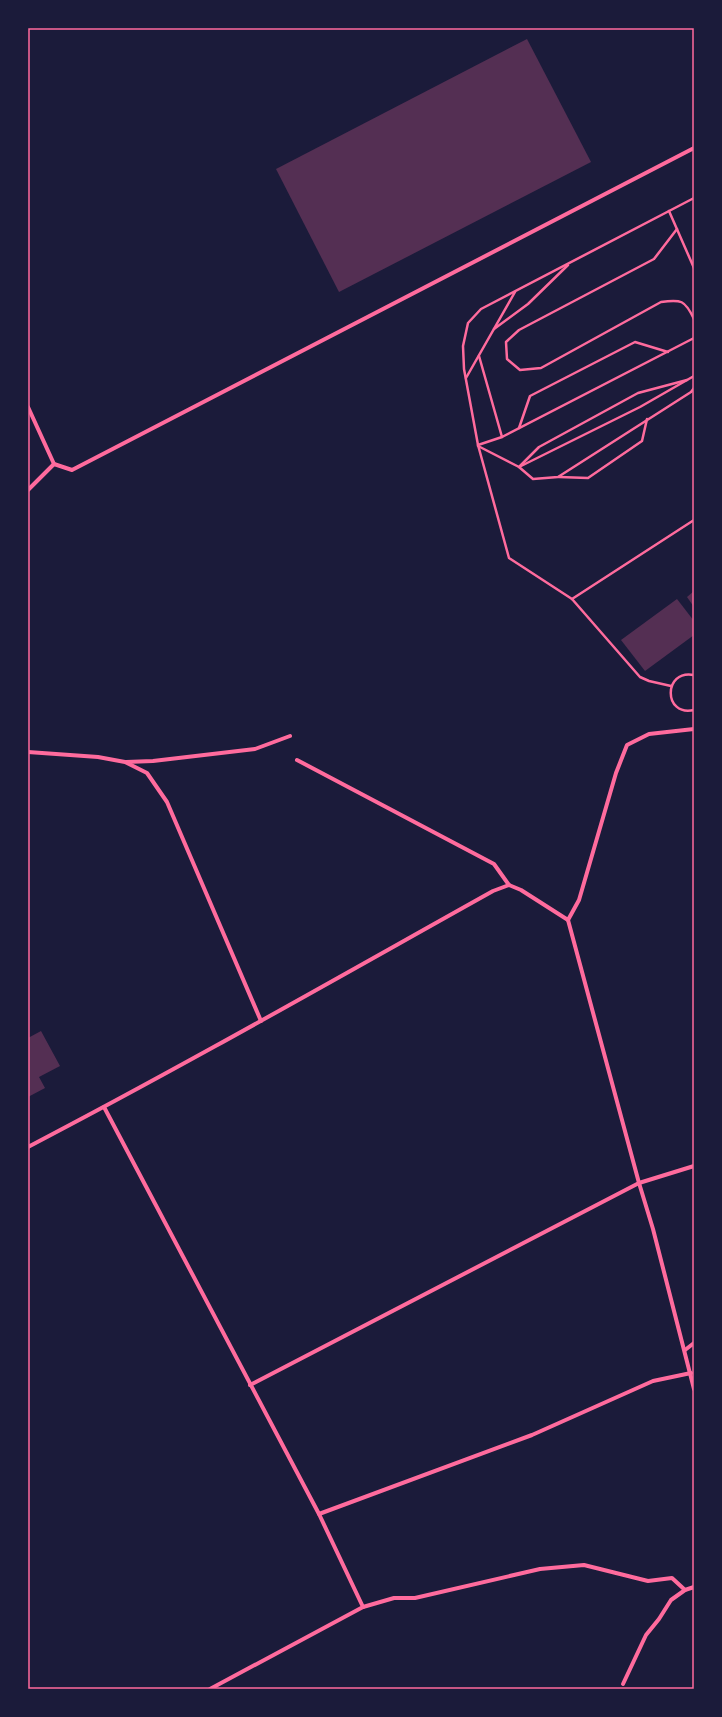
<svg xmlns="http://www.w3.org/2000/svg" width="722" height="1717" font-family="Rubik,sans-serif">
  <style>
    .building { fill: #542f53 }
    .lines { fill: none; stroke-linecap: round; stroke-linejoin: round }
    .service { stroke: #ff6b9d; stroke-width: 2.5 }
    .minor { stroke: #ff6b9d; stroke-width: 4 }
    .neatline { fill: none; stroke: #ff6b9d; stroke-width: 1.5 }
  </style>
  <rect width="100%" height="100%" fill="#1b1b3a"/>
  <!-- building -->
  <g class="building">
    <polygon points="527,39 591,162 339,292 276,169"/>
    <polygon points="694,591 694,607 687,597"/>
    <polygon points="677,599 694,621 694,635 645,671 621,640"/>
    <polygon points="41,1031 60,1066 39,1077 45,1088 28,1097 28,1038"/>
  </g>
  <g class="lines">
    <!-- service -->
    <g class="service">
      <polyline points="669,211 694,268"/>
      <path d="M677 229 654 259 519 330 506 342 507 359 520 370 541 368 661 302C681 299 685 300 694 319"/>
      <polyline points="494,329 528,304 568,265"/>
      <polyline points="479,356 502,437"/>
      <polyline points="466,378 515,292"/>
      <polyline points="687,380 638,393 539,447 519,467 533,479 558,477 691,392 694,388"/>
      <polyline points="519,428 530,396 635,342 668,352"/>
      <polyline points="478,445 502,437 694,338"/>
      <polyline points="478,446 519,467 640,407 694,376"/>
      <polyline points="559,477 588,478 642,441 647,419"/>
      <polyline points="572,599 694,520"/>
      <path d="M694 675C663 669 663 717 694 710"/>
      <polyline points="671,686 649,681 640,677 572,599 509,558 478,445 464,369 463,346 468,323 481,309 694,198"/>
    </g>
    <!-- minor -->
    <g class="minor">
      <polyline points="28,407 54,464 72,470 694,148"/>
      <polyline points="28,490 54,464"/>
      <polyline points="28,752 98,757 125,762 147,773 167,802 261,1021"/>
      <polyline points="297,760 494,864 509,885"/>
      <polyline points="126,762 153,761 255,749 290,736"/>
      <polyline points="568,920 639,1183 653,1229 694,1389"/>
      <polyline points="104,1107 319,1514 363,1607 210,1689"/>
      <path d="M28 1147C185 1065 339 977 493 891L509 885 521 890 568 920 579 900 616 773 627 745 649 734 694 729"/>
      <polyline points="685,1350 694,1343"/>
      <polyline points="250,1385 639,1183 694,1166"/>
      <polyline points="319,1514 532,1435 653,1381 691,1373"/>
      <polyline points="363,1607 394,1598 415,1598 540,1569 584,1565 648,1581 672,1578 685,1590"/>
      <polyline points="623,1684 646,1635 659,1619 671,1600 685,1590 694,1587"/>
    </g>
  </g>
  <!-- border -->
  <rect width="722" height="1717" fill="none" stroke="#1b1b3a" stroke-width="58"/>
  <rect x="29" y="29" width="664" height="1659" class="neatline"/>
</svg>
